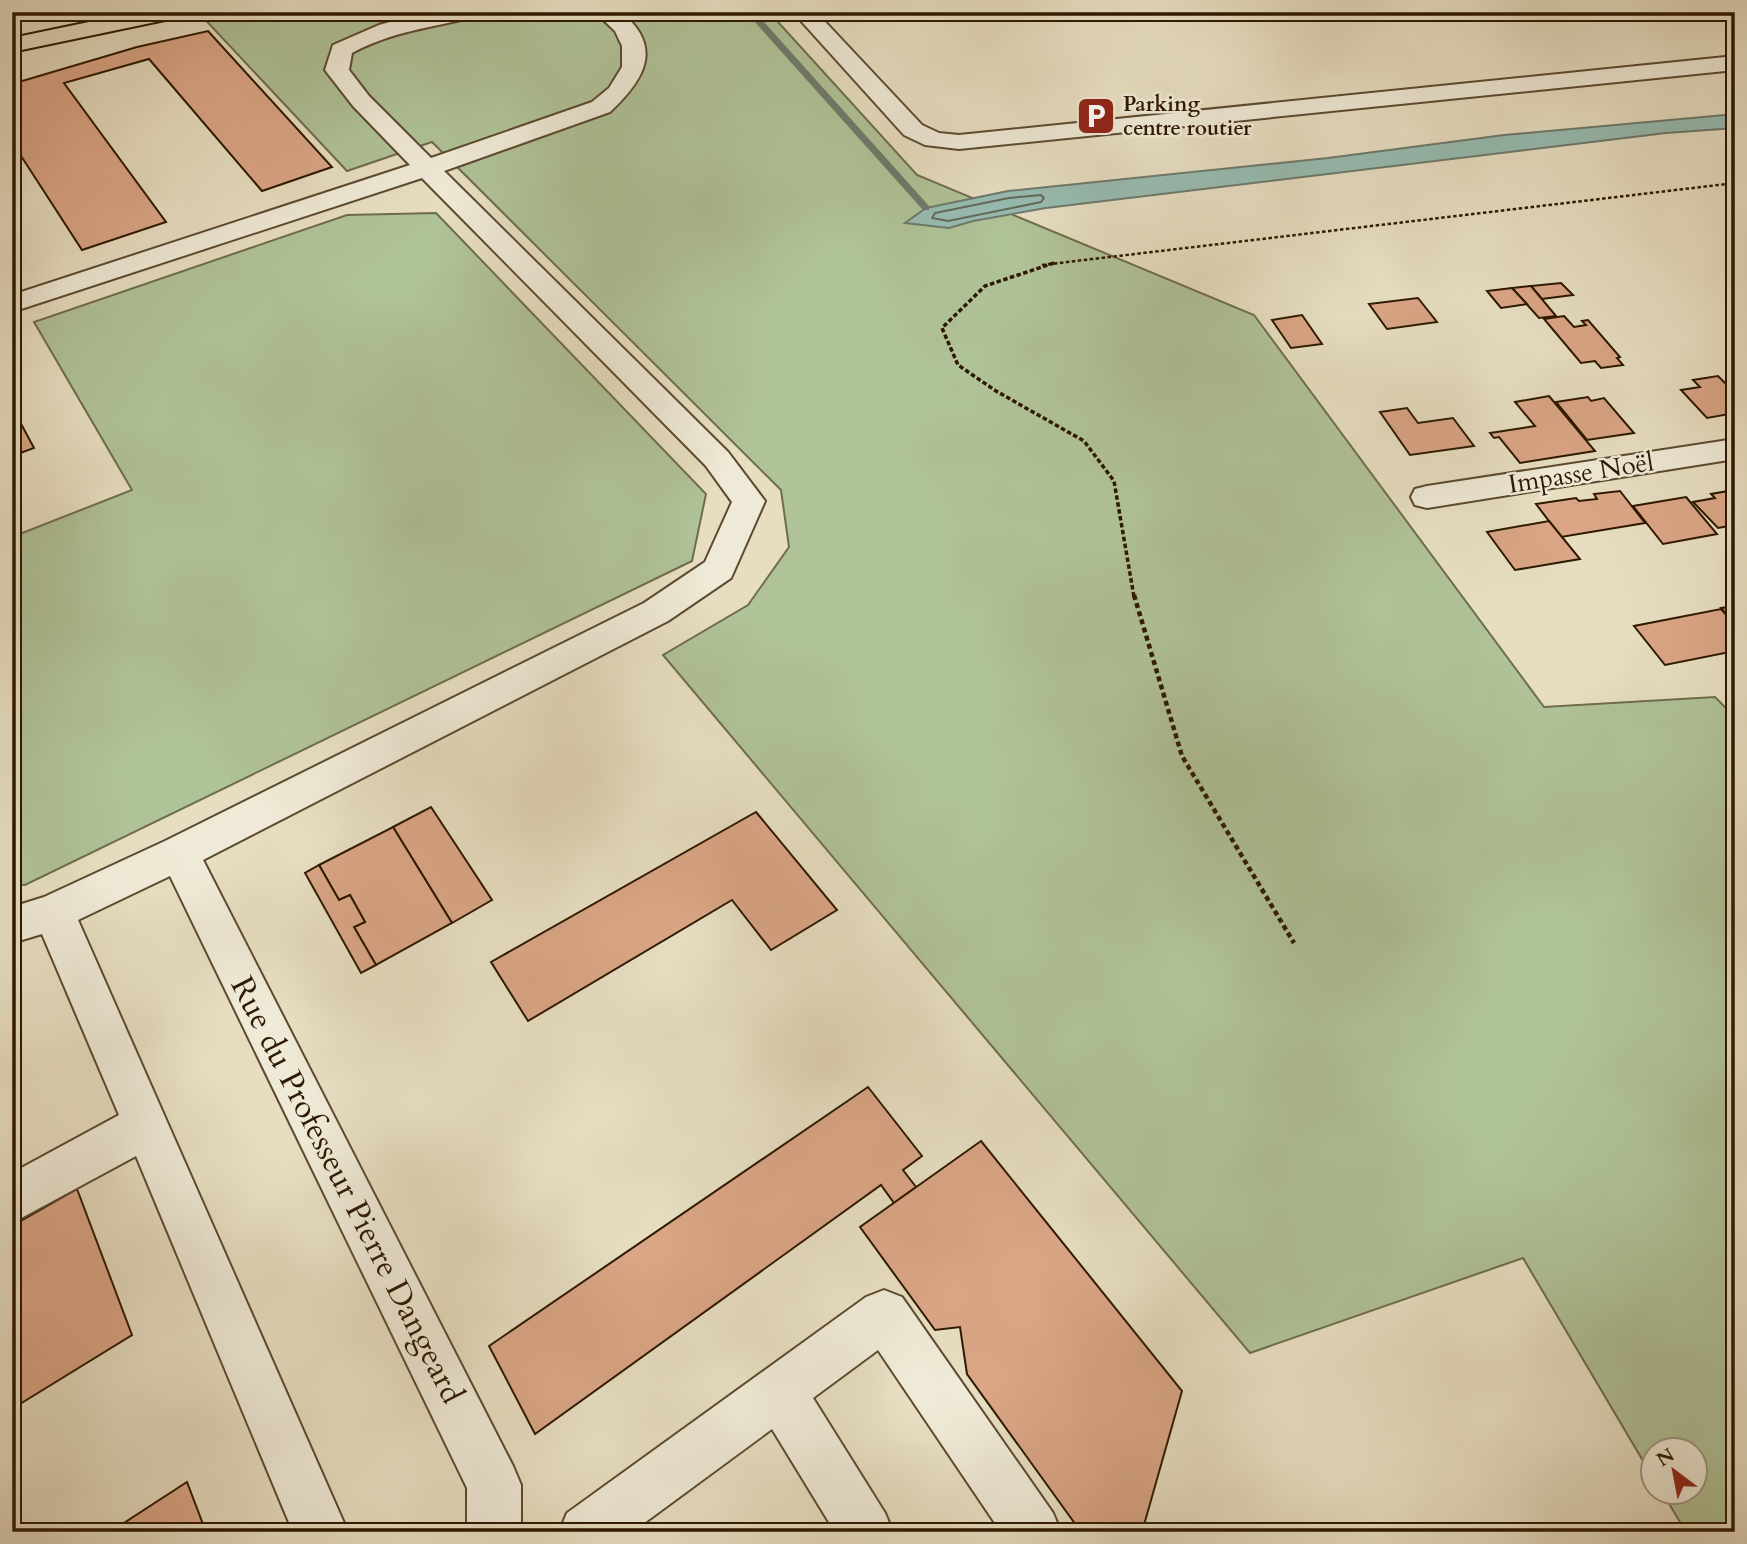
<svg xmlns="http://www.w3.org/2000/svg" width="1747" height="1544" font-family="Cardo,serif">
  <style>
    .green { fill: #b0c298; stroke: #6e6d4c; stroke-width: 2 }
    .water { fill: #97bcb2; stroke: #6d7a6b; stroke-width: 2 }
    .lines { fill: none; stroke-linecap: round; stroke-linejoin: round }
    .shore { stroke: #626a59; stroke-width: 2 }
    .stream { fill: #6d7a6b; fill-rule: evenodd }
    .building { fill: #daa686; stroke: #2d1800; stroke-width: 2 }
    .minor-casing { stroke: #5c4a30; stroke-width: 4 }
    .major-casing { stroke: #2d1800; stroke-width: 4 }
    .path-far2 { stroke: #2d1800; stroke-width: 2.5; stroke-dasharray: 3.5 2.5; stroke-linecap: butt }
    .path-far1 { stroke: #2d1800; stroke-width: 3.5; stroke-dasharray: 4.5 2.5; stroke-linecap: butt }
    .path { stroke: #2d1800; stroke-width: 4.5; stroke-dasharray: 5 3.5; stroke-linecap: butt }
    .minor { fill: #efead7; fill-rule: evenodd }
    .major { fill: #e7dec2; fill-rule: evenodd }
    .labels { text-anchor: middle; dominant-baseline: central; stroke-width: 5; stroke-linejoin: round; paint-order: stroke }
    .far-poi-label { font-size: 21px; font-weight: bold; fill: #2d1800; stroke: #efead7; text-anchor: start }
    .street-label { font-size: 26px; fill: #2d1800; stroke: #efead7 }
    .near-street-label { font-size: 32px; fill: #2d1800; stroke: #efead7 }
  </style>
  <rect width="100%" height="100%" fill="#e7dec2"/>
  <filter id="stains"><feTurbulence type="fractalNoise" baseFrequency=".00286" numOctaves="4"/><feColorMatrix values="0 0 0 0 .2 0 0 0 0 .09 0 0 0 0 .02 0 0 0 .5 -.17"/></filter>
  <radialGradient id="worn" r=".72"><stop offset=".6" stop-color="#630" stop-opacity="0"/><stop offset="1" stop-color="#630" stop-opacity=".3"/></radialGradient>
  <!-- green -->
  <g class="green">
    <polygon points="198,12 769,12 917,175 1254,315 1544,707 1715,697 1735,717 1735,1532 1686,1532 1662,1492 1694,1492 1694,1450 1652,1450 1652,1476 1523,1258 1250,1353 663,655 748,605 789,547 781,490 432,142 347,171"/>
    <polygon points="436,213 706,494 692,561 25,885 12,884 12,537 132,490 34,322 347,215"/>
  </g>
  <!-- water -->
  <polygon class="water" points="1735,114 1735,128 1666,133 1046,208 973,221 949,228 905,223 926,208 1008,191 1328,158 1504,135"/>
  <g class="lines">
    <!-- shore -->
    <polygon class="shore" points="1041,195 1044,198 1041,202 948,221 932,218 935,213 1009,198"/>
    <!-- stream -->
    <polygon class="stream" points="746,12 755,12 929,206 929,210 923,210"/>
  </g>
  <!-- building -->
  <g class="building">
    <polygon points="208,31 332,167 262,191 149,59 64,83 166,222 82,250 12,142 12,84 137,47"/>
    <polygon points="1561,283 1573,295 1542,299 1531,286"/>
    <polygon points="1530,286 1531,286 1556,316 1539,318 1512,288"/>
    <polygon points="1512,288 1527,304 1501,308 1487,291"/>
    <polygon points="1418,298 1437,322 1387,329 1369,304"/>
    <polygon points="1302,315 1322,344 1291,348 1272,320"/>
    <polygon points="1564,316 1574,327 1586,325 1582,321 1588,320 1620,357 1617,358 1623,365 1601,368 1595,361 1581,363 1544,319"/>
    <polygon points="1718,376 1725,383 1735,382 1735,413 1707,418 1681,390 1700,387 1693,380"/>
    <polygon points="1549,396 1595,451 1520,463 1499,437 1494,438 1490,433 1535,426 1515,402"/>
    <polygon points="1588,397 1591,401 1604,398 1634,433 1587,440 1556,402"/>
    <polygon points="12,407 34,448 12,456"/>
    <polygon points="1407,408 1418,423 1453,418 1474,446 1410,455 1380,412"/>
    <polygon points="1734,490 1735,525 1718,528 1693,502 1715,498 1711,494"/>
    <polygon points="1620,491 1645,523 1561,537 1536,504 1576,498 1579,501 1597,499 1594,494"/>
    <polygon points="1686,497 1717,534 1663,544 1633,506"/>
    <polygon points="1549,521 1580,559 1515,570 1487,532"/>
    <polygon points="1735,606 1735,625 1721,608"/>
    <polygon points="1721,609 1735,625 1735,651 1665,665 1634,626"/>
    <polygon points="431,807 492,900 452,923 393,827"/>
    <polygon points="756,812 837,910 771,950 732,900 528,1021 491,962"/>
    <polygon points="393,827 452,923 376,965 354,927 365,922 350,895 339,900 319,865"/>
    <polygon points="319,865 339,900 350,895 365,922 354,927 376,965 361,973 305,873"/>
    <polygon points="868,1087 922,1156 903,1170 916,1187 894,1203 881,1185 535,1434 489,1346"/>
    <polygon points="981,1141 1182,1391 1142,1532 1081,1532 967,1374 960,1327 935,1330 860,1227"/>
    <polygon points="77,1189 132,1335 15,1407 12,1397 12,1226"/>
    <polygon points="187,1482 206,1532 110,1532"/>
  </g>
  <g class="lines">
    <!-- minor casing -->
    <g class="minor-casing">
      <g id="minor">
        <path d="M426 12H477L474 17C430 28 393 31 352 53L349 70 369 96 431 158 592 102 609 88 622 67V46L615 31 595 12H621C665 48 643 81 610 112L444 171 728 452 765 501 731 578 668 621 203 860 513 1466 521 1485V1532H467V1488L170 876 78 920 348 1532H293L136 1156 12 1223V1173L119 1115 42 934 12 943V907L44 897 165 841 644 603 705 562 732 502 706 466 422 178 12 312V295L410 165 353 106 325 70 333 45 379 25Z"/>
        <polygon points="793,12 816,12 922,125 939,133 959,135 1735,56 1735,70 959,149 925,145 904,135"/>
        <polygon points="1735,439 1735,459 1427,508 1415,505 1411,497 1415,489 1427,486"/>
        <polygon points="884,1290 902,1297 1053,1513 1061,1532 1001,1532 878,1350 813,1398 885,1513 893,1532 835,1532 772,1429 632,1532 559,1532 567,1513 866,1297"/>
      </g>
    </g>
    <!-- major casing -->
    <g class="major-casing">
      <polygon id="major" points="137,12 181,12 178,17 170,19 12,52 12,38"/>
    </g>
    <!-- path-far2 -->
    <polyline class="path-far2" points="1042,265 1735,183"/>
    <!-- path-far1 -->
    <polyline class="path-far1" points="1054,263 985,286 942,328 958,365 996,391 1084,441 1114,481 1134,597"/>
    <!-- path -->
    <polyline class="path" points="1134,595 1182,756 1294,943"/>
    <!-- minor -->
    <use href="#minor" class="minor"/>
    <!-- major -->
    <use href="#major" class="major"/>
  </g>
  <!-- icons -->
  <defs>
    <g id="parking-square" transform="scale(2.0125)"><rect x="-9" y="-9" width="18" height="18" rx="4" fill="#8f2418" stroke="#efead7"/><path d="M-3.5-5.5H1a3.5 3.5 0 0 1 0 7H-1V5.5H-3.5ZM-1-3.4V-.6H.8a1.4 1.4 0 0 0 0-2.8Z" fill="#fff"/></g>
  </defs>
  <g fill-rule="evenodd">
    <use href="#parking-square" x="1096" y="116"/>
  </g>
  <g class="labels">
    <!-- far-poi labels -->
    <g class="far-poi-label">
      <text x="1123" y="104">Parking<tspan x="1123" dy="24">centre routier</tspan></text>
    </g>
    <!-- street labels -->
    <g class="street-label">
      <text transform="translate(1581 473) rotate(-9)">Impasse Noël</text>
    </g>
    <!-- near-street labels -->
    <g class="near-street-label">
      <text transform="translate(347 1190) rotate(63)">Rue du Professeur Pierre Dangeard</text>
    </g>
  </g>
  <!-- margin -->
  <rect width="1747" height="1544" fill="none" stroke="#e7dec2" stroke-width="42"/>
  <rect x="14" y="14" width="1719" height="1516" fill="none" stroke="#2d1800" stroke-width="3.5"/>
  <rect x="21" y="21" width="1705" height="1502" fill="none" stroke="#2d1800" stroke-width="2"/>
  <!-- north arrow -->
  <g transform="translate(1674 1471) rotate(328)"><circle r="33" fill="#efead7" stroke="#a19681" stroke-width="2"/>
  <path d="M0-5L12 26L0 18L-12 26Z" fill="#8f2418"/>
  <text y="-10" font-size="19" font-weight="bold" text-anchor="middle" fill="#2d1800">N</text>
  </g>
  <rect width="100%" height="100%" filter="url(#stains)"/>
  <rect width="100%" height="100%" fill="url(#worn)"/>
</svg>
